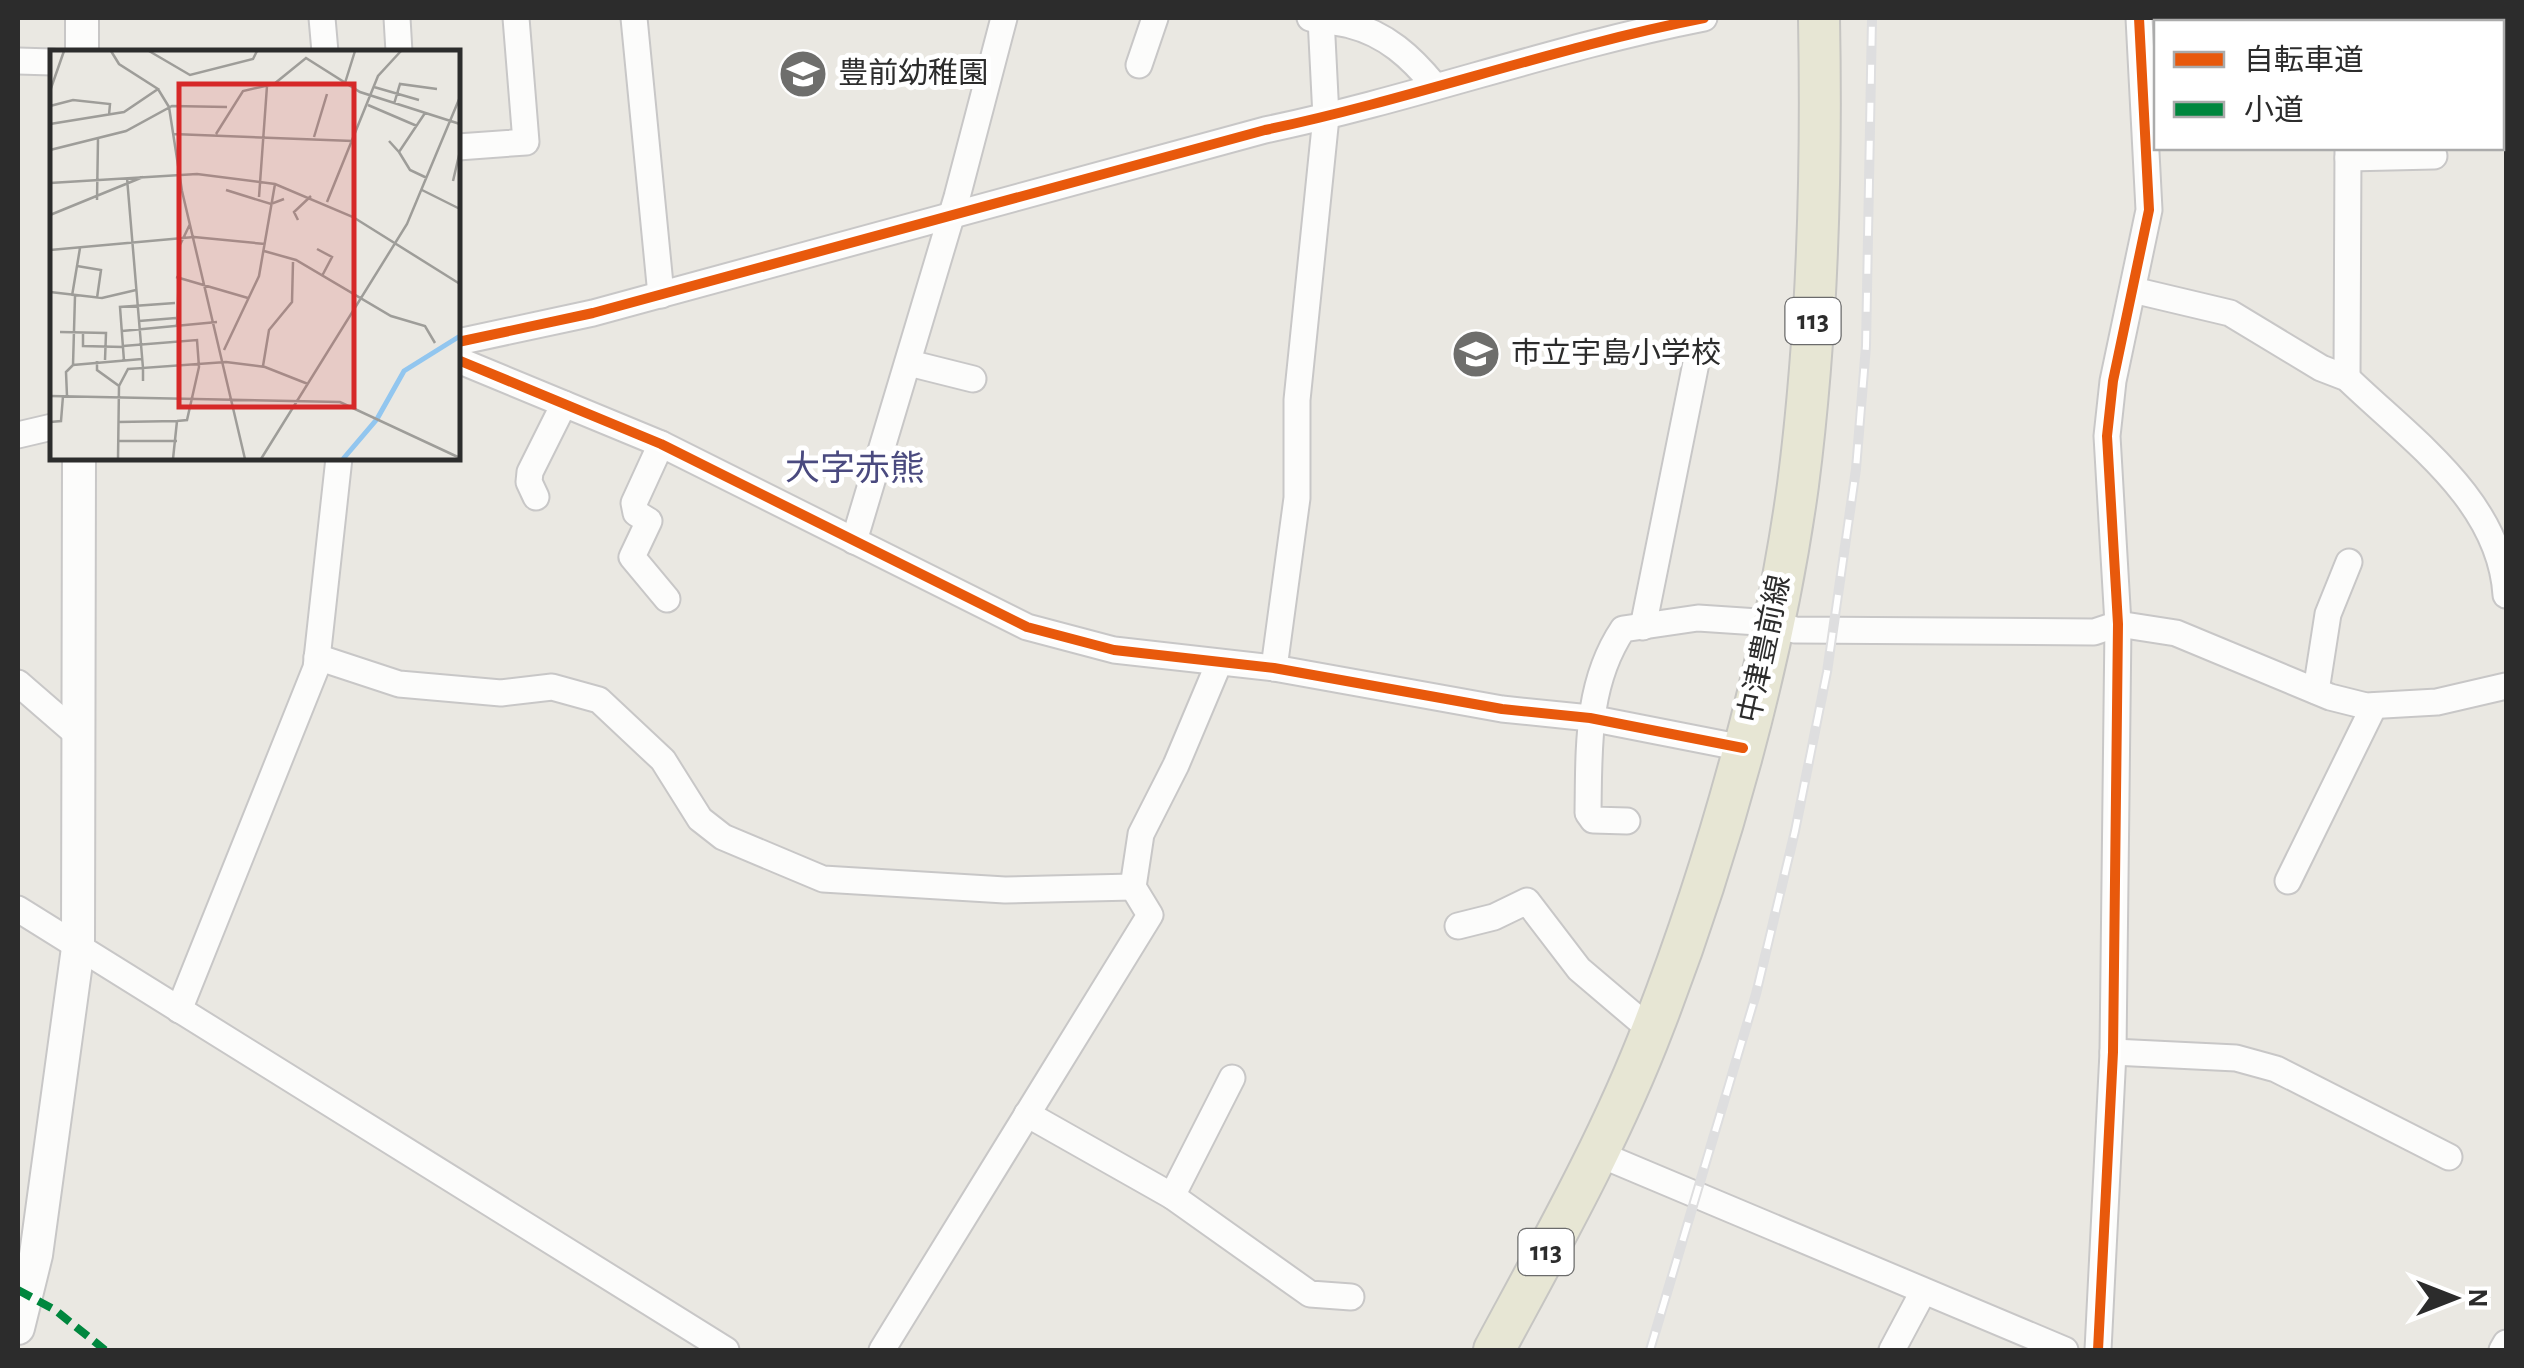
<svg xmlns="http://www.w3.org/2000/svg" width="2524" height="1368" font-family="'Alegreya Sans','Noto Sans JP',sans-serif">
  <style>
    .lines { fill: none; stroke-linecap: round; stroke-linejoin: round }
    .minor-casing { stroke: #c8c7c7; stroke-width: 29 }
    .tertiary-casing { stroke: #c8c7c7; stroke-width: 36 }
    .primary-casing { stroke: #c6c5c2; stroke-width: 44 }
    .minor { stroke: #fcfcfb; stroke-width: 25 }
    .tertiary { stroke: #fcfcfb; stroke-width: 32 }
    .primary { stroke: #e7e6d4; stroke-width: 40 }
    .rail-casing { stroke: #dededf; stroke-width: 10 }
    .rail { stroke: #fff; stroke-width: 6; stroke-dasharray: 19; stroke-linecap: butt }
    .quiet { stroke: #00873e; stroke-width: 8; stroke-dasharray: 15 8; stroke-linecap: butt }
    .cycleway-casing { stroke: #fff; stroke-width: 16 }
    .cycleway { stroke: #e8590c; stroke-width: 10 }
    .labels { text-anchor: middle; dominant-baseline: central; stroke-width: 10; stroke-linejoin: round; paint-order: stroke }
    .shield { fill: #fff; stroke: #6b6b6b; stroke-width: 2.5 }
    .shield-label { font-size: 28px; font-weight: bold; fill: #2c2c2c }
    .poi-label { font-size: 30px; fill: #2c2c2c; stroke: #fff; text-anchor: start }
    .street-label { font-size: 30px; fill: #2c2c2c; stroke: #fff }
    .quarter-label { font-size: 35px; fill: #4a4a7f; stroke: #fff }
    .inset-river { fill: none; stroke: #92c6ef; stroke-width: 5 }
    .inset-road { fill: none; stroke: #9e9d99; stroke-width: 2.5 }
    .view { fill: #d62828; fill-opacity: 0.15; stroke: #d62828; stroke-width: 5 }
    .inset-edge { fill: none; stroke: #2c2c2c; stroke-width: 5 }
  </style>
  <rect width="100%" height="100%" fill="#eae8e2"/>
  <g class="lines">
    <!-- minor casing -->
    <g class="minor-casing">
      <g id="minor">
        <polyline points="322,18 325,52"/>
        <polyline points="397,18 399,52"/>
        <polyline points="634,18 661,295"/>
        <path d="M1310 18C1323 22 1337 21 1350 25 1386 34 1411 57 1434 85"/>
        <polyline points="2348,22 2348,18"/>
        <polyline points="18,61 52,62"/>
        <polyline points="1139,65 1155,18"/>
        <polyline points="458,147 526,142 516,18"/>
        <polyline points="2348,158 2434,156"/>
        <path d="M2133 290 2230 313 2321 368 2347 378C2410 439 2500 500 2506 595"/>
        <path d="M458 342 593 313 1265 130C1413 99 1556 47 1704 18"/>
        <polyline points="458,360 661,444 1027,627 1114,650 1274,668 1502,709 1590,718 1743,748"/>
        <polyline points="909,363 973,379"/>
        <polyline points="2347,378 2348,148"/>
        <polyline points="18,435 52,427"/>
        <polyline points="661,444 634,503 636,513 649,521 632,557 667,599"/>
        <polyline points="536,497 529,482 530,472 564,404"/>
        <polyline points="854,541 957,197 1004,18"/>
        <polyline points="1643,627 1696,363"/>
        <polyline points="317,657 399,684 501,693 552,687 599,700 663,760 700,819 723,837 823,879 1005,890 1133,887"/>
        <polyline points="1274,668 1297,498 1297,400 1326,117 1321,18"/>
        <polyline points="18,683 78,735"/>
        <polyline points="2316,691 2328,614 2349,562"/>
        <path d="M1627 821 1593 820 1588 813C1589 749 1586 684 1623 629L1698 618 1773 623 1795 630 2094 632 2118 624 2176 633 2330 697 2366 706 2437 702 2506 686"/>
        <polyline points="2288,881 2374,706"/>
        <polyline points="18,909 726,1350"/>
        <polyline points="1458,926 1494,917 1527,901 1579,969 1652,1031"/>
        <polyline points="179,1010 316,668 339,458"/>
        <polyline points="2113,1052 2236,1058 2276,1069 2449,1157"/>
        <polyline points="1027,1114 1172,1196 1232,1078"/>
        <polyline points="1599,1154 2065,1350"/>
        <polyline points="1172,1196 1310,1294 1351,1297"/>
        <polyline points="882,1350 1150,915 1133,887 1141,834 1176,765 1219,663"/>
        <polyline points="1892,1350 1923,1292"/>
        <polyline points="2098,1350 2113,1052 2118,624 2107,436 2113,381 2149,210 2139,18"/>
        <polyline points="2502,1350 2506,1343"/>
      </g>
    </g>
    <!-- tertiary casing -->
    <g class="tertiary-casing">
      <g id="tertiary">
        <polyline points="82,18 82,52"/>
        <polyline points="18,1328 36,1255 78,948 79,458"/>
      </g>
    </g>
    <!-- primary casing -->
    <g class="primary-casing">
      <path id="primary" d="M1494 1350C1551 1244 1611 1138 1654 1025 1718 860 1774 661 1798 485 1818 330 1822 174 1819 18"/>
    </g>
    <!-- minor -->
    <use href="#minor" class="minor"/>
    <!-- tertiary -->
    <use href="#tertiary" class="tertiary"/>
    <!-- primary -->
    <use href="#primary" class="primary"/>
    <!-- rail casing -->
    <g class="rail-casing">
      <polyline id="rail" points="1650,1350 1756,994 1795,831 1827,672 1856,469 1866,346 1872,18"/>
    </g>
    <!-- rail -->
    <use href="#rail" class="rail"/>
    <!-- quiet -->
    <polyline class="quiet" points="18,1290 55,1310 105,1350"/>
    <!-- cycleway casing -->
    <g class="cycleway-casing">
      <g id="cycleway">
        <path d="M458 342 593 313 1265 130C1413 99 1556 47 1704 18"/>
        <polyline points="458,360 661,444 1027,627 1114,650 1274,668 1502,709 1590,718 1743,748"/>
        <polyline points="2098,1350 2113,1052 2118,624 2107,436 2113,381 2149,210 2139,18"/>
      </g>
    </g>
    <!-- cycleway -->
    <use href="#cycleway" class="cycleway"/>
  </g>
  <!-- icons -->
  <defs>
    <g id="school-disc" transform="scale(2.5)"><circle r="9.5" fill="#6e6e6c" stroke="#fff"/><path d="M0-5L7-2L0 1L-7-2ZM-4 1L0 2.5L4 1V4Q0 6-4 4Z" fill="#fff"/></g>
  </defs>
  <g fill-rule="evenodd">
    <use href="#school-disc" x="803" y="74"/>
    <use href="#school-disc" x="1476" y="354"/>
  </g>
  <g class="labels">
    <!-- shield labels -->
    <g class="shield">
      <rect x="1785.5" y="298" width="55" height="46" rx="8"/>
      <rect x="1518.5" y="1229" width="55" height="46" rx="8"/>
    </g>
    <g class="shield-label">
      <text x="1813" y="321">113</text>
      <text x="1546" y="1252">113</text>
    </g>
    <!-- poi labels -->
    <g class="poi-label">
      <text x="838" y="74">豊前幼稚園</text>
      <text x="1511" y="354">市立宇島小学校</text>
    </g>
    <!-- street labels -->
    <g class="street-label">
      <text transform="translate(1765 649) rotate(-78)">中津豊前線</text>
    </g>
    <!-- quarter labels -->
    <g class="quarter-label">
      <text x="855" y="469">大字赤熊</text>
    </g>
  </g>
  <!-- overview -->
  <g transform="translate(50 50)">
    <rect width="410" height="410" fill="#eae8e2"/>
    <path class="inset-river" d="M293 409 327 369 354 321 410 286"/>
    <path class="inset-road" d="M99 1 140 25 203 9 207 1M295 33 305 1M324 37 369 50M108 39 119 57 132 141 195 409M0 41 14 1M344 54 350 34 387 39M318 55 367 76M0 56 23 50 60 54 59 65M0 74 74 62 108 39 69 14 61 1M123 84 303 91M166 84 193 41 224 34 256 8 310 42 410 74M264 87 277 44M339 91 349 102 375 63M0 100 76 81 122 56 177 57M349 102 360 120 377 128M77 128 93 318 176 312 215 317 258 334M403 131 410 101M0 133 147 124 225 134 303 167 410 234M176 140 221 154 234 149M372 140 410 159M209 147 217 36M47 150 48 89M277 152 328 26 351 1M0 165 93 127M248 170 244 162 261 146M267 199 282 207 272 226M0 200 144 187 215 194M214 201 246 210 341 266 375 276 385 293M27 216 51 220 47 248M126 227 198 248M0 242 52 248 86 240M22 246 30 198M89 271 126 268M127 276 130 195 140 174M72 281 167 272M10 282 56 283 55 310M33 282V296L73 297M73 296 147 290 149 317 137 370 127 371M174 300 209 226 225 134M47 311V320L69 336 68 409M74 311 70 257 125 253M23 315 25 246M213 316 219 280 242 252 243 212M69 336 78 319 93 318V331M0 346 290 352 410 408M17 346 16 322 23 315 92 309M0 372 11 371 13 346M68 372 127 371 123 409M67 391H127M211 409 357 174 410 47"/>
    <path class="view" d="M129 34H304V357H129Z"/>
    <rect width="410" height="410" class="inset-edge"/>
  </g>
  <!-- border -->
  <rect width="2524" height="1368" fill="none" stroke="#2c2c2c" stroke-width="40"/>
  <!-- legend -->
  <rect x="2154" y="20" width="350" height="130" fill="#ffffff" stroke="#ababab" stroke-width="2.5"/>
  <rect x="2174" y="52" width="50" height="15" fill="#e8590c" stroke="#ababab" stroke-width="2.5"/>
  <text x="2244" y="70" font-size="30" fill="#2c2c2c">自転車道</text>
  <rect x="2174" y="102" width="50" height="15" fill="#00873e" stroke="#ababab" stroke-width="2.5"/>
  <text x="2244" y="120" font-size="30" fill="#2c2c2c">小道</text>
  <!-- north arrow -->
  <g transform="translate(2454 1298) rotate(90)" stroke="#ffffff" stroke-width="8" paint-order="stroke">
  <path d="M0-8L18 38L0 25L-18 38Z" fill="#2c2c2c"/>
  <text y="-15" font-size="28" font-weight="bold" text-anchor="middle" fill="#2c2c2c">N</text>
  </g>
</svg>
